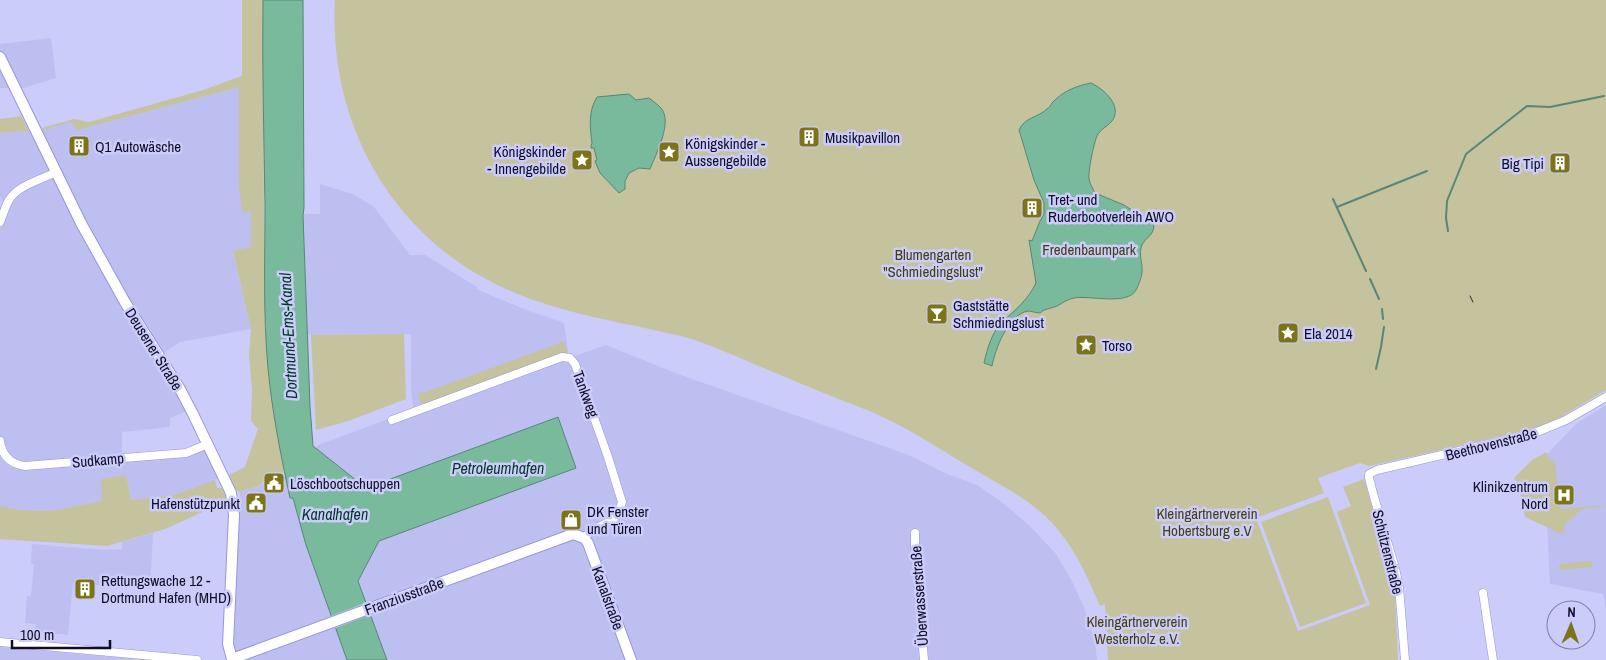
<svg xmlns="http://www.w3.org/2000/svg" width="1606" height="660" font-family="'Archivo Narrow',sans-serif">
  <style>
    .built { fill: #bebff1 }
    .green { fill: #c5c29e }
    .water { fill: #78ba9b; stroke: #588678 }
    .pier { fill: #cbccfa }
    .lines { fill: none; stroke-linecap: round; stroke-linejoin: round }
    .stream { stroke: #588678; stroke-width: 2 }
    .minor-casing { stroke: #9594de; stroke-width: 9 }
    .major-casing { stroke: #9594de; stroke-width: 12 }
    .minor { stroke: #fff; stroke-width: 8 }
    .major { stroke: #fff; stroke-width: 10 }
    .tram { stroke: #242240; stroke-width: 1 }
    .labels { text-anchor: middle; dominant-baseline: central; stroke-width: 5; stroke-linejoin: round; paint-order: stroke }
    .poi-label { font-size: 15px; fill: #0f0d28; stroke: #cbccfa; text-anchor: start }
    .park-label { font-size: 15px; fill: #433e0d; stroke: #cbccfa }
    .street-label { font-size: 15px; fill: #0f0d28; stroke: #cbccfa }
    .water-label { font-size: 16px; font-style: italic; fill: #003a26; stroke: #cbccfa }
  </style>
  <rect width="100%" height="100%" fill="#cbccfa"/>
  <!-- built -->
  <g class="built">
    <polygon points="51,38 56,78 23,88 0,88 0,44"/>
    <polygon points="239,87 239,186 244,210 251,211 251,248 233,252 251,329 180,342 165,352 159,360 189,410 170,418 170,427 122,432 122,455 186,449 204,442 221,478 174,495 131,500 126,475 103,501 50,511 22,510 0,506 0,207 3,202 0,196 0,133 43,130 72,122 98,124"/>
    <polygon points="320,184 355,195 374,207 410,255 425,255 477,287 476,289 524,309 564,323 569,358 606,345 678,374 872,442 911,456 947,474 977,485 1003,503 1031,527 1056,554 1072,581 1085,610 1095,642 1097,660 233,660 240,492 281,479 318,445 391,418 413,408 411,388 411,334 307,335 303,214 320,214"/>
    <polygon points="1606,405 1606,609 1603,594 1550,584 1547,521 1522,480 1576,424"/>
    <polygon points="153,533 150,589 73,583 68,635 35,632 36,624 25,623 27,596 31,596 34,564 31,564 32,544 103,550 122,549 122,542"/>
    <polygon points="0,647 143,660 0,660"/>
  </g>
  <!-- green -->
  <g class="green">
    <polygon points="242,0 263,0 264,230 267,338 268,367 275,421 285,469 281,475 266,478 261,485 240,492 235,489 229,475 245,467 258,429 251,421 252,390 249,355 251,329 233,251 251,247 251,211 244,212 244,210 242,211 239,186 239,87 77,130 72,122 43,130 42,128 74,119 89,122 200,91 242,76"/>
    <path d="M335 0H1606V390L1556 420 1525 431 1369 466 1360 463 1318 478 1324 493 1256 518 1298 631 1370 605 1337 512 1351 506 1343 487 1364 479 1390 570 1395 596 1398 660H1108L1105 604 1100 606C1086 574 1076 550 1053 524 1031 500 1002 486 975 470 949 455 924 438 897 424 871 410 842 401 814 389 774 373 733 354 692 339 675 334 657 331 640 327 601 319 554 309 518 294 397 246 328 128 335 0Z"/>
    <polygon points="21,116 29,131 0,133 0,119"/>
    <polygon points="404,334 406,399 348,421 316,430 311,335"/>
    <polygon points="561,341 565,344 568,352 423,405 419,399 419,391 423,393 560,343"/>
    <polygon points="1546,452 1549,459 1555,462 1560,509 1605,505 1605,506 1582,509 1564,526 1564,531 1562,534 1525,517 1519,485 1514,478 1532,460"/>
    <polygon points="126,475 131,500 174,495 215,480 217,488 222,488 227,501 165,529 107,546 0,539 0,506 22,510 50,511 102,501 101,479"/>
    <polygon points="1328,497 1366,603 1300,627 1261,522"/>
    <polygon points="1590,561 1593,564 1591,567 1561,570 1558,568 1561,564"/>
  </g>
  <!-- water -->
  <g class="water">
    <path d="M263 0H303L304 208 303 215 310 406 313 446 366 488 558 417 576 468 379 541 358 581 387 660H347L306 545 293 498H290C281 456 272 412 268 368 263 314 265 259 265 205 264 137 262 68 263 0Z"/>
    <path d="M1091 83C1104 89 1123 106 1112 121 1108 126 1102 128 1098 134 1094 141 1088 171 1089 179 1090 184 1093 189 1095 193L1124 205 1138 214 1144 216 1151 220 1154 227C1152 237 1146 237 1142 245 1138 254 1143 263 1142 272 1142 277 1138 286 1136 290 1127 306 1090 295 1074 298 1067 299 1063 303 1057 306 1051 309 1045 308 1040 313 1036 313 1031 311 1028 311 1008 314 995 350 992 366L984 363C987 349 993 329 1004 320 1016 310 1029 298 1036 283L1029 240 1032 241 1040 221 1044 214V203L1034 180 1019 130C1025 117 1037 118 1047 109 1049 108 1051 105 1052 103 1063 91 1076 86 1091 83Z"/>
    <path d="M629 94 636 100 649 98C653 101 658 105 661 108 673 122 656 154 650 169L639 168 629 173 625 181V189L619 193 600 173 595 161 597 160 594 148H591V146L592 143C590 128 588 111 597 97Z"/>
  </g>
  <!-- pier -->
  <polygon class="pier" points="368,602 372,614 333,629 328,617"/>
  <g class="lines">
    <!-- stream -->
    <g class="stream">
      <polyline points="1333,199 1366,271"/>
      <polyline points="1337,207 1427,171"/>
      <polyline points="1448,231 1446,218 1447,201 1466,154 1527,106 1550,107 1604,96"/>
      <polyline points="1370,279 1379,299"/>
      <polyline points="1382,309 1383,319"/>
      <polyline points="1376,369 1381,347 1384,327"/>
    </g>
    <!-- minor casing -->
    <g class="minor-casing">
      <g id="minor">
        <path d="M0 222C3 215 5 207 9 200 18 185 41 180 56 172"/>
        <polyline points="392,420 562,357 570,358 575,364 608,457 622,502 619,511 613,520 592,530 584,538"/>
        <path d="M0 441C2 456 11 464 25 466L186 453 208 444"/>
        <polyline points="915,533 915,548 924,660"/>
        <polyline points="1483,593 1493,660"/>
        <polyline points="0,642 197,660"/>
        <polyline points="1405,660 1399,587 1395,568 1374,497 1369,478 1369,474 1377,470 1532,434 1566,420 1606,397"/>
      </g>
    </g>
    <!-- major casing -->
    <g class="major-casing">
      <polyline id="major" points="0,57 81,223 126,304 180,389 193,414 231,493 234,515 228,644 232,659 573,534 584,538 588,543 631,660"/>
    </g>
    <!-- minor -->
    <use href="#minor" class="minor"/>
    <!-- major -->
    <use href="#major" class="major"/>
    <!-- tram -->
    <polyline class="tram" points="1470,296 1473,302"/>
  </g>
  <!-- icons -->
  <defs>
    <g id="building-square" transform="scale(1.125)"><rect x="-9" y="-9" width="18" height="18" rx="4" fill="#7c7416" stroke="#cbccfa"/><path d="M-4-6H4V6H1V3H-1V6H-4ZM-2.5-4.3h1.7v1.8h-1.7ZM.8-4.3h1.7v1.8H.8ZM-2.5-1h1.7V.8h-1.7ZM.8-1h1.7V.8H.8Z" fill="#fff"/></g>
    <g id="sight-square" transform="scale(1.125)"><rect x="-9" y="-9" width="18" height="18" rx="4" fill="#7c7416" stroke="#cbccfa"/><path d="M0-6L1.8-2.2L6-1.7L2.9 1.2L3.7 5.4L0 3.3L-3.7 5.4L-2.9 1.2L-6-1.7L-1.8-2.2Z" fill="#fff"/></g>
    <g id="bar-square" transform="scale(1.125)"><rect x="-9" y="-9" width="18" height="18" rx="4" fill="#7c7416" stroke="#cbccfa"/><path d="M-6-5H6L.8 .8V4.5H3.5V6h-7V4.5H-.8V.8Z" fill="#fff"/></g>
    <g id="civic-square" transform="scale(1.125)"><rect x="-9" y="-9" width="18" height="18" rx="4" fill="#7c7416" stroke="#cbccfa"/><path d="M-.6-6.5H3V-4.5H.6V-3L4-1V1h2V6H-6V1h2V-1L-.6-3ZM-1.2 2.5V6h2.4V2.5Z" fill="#fff"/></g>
    <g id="hospital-square" transform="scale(1.125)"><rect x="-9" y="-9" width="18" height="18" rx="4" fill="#7c7416" stroke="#cbccfa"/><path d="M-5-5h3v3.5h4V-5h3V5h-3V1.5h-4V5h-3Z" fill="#fff"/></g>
    <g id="shop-square" transform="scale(1.125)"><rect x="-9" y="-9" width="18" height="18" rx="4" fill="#7c7416" stroke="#cbccfa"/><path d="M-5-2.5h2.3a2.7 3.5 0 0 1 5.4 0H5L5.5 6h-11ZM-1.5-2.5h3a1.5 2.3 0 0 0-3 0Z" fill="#fff"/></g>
  </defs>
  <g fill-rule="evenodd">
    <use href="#building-square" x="809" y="137"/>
    <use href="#building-square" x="79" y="146"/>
    <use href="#sight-square" x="669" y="152"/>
    <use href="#sight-square" x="582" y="160"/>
    <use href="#building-square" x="1560" y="163"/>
    <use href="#building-square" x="1032" y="208"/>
    <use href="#bar-square" x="937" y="314"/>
    <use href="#sight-square" x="1288" y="333"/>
    <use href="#sight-square" x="1086" y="345"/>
    <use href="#civic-square" x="274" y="483"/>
    <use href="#hospital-square" x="1564" y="495"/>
    <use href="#civic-square" x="256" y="503"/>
    <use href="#shop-square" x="571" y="520"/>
    <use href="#building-square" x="85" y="589"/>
  </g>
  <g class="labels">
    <!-- poi labels -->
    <g class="poi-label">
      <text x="825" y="137">Musikpavillon</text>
      <text x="685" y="143">Königskinder -<tspan x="685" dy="17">Aussengebilde</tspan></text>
      <text x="95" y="146">Q1 Autowäsche</text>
      <text x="566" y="151" text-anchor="end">Königskinder<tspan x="566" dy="17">- Innengebilde</tspan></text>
      <text x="1544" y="163" text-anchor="end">Big Tipi</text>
      <text x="1048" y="199">Tret- und<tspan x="1048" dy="17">Ruderbootverleih AWO</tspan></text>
      <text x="953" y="305">Gaststätte<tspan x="953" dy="17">Schmiedingslust</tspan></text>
      <text x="1304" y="333">Ela 2014</text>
      <text x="1102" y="345">Torso</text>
      <text x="290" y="483">Löschbootschuppen</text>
      <text x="1548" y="486" text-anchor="end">Klinikzentrum<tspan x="1548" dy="17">Nord</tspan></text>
      <text x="240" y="503" text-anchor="end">Hafenstützpunkt</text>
      <text x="587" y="511">DK Fenster<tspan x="587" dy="17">und Türen</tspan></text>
      <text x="101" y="580">Rettungswache 12 -<tspan x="101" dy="17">Dortmund Hafen (MHD)</tspan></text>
    </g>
    <!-- park labels -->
    <g class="park-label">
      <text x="1089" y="249">Fredenbaumpark</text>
      <text x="933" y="254">Blumengarten<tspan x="933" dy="17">"Schmiedingslust"</tspan></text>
      <text x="1207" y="513">Kleingärtnerverein<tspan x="1207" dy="17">Hobertsburg e.V</tspan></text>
      <text x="1137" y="621">Kleingärtnerverein<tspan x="1137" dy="17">Westerholz e.V.</tspan></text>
    </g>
    <!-- street labels -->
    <g class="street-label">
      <text transform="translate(154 349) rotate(58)">Deusener Straße</text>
      <text transform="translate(586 394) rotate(70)">Tankweg</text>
      <text transform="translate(1491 444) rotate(-14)">Beethovenstraße</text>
      <text transform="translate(98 460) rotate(-5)">Sudkamp</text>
      <text transform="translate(1388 552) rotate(76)">Schützenstraße</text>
      <text transform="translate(404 596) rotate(-20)">Franziusstraße</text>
      <text transform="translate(919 596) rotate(-94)">Überwasserstraße</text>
      <text transform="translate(608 598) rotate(70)">Kanalstraße</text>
    </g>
    <!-- water labels -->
    <g class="water-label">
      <text transform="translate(288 336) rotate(-93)">Dortmund-Ems-Kanal</text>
      <text x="498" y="468">Petroleumhafen</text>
      <text x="335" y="514">Kanalhafen</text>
    </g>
  </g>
  <!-- north arrow -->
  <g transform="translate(1571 625) rotate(2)"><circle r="24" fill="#cbccfa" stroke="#8080a6"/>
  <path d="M0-4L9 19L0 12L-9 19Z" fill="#7c7416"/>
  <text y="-8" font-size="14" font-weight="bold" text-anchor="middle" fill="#0f0d28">N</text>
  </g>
  <!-- scale -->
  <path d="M12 640v8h98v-8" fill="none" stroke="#0f0d28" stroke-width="2.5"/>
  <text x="20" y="640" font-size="15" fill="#0f0d28" stroke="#cbccfa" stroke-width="4" paint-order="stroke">100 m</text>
</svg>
